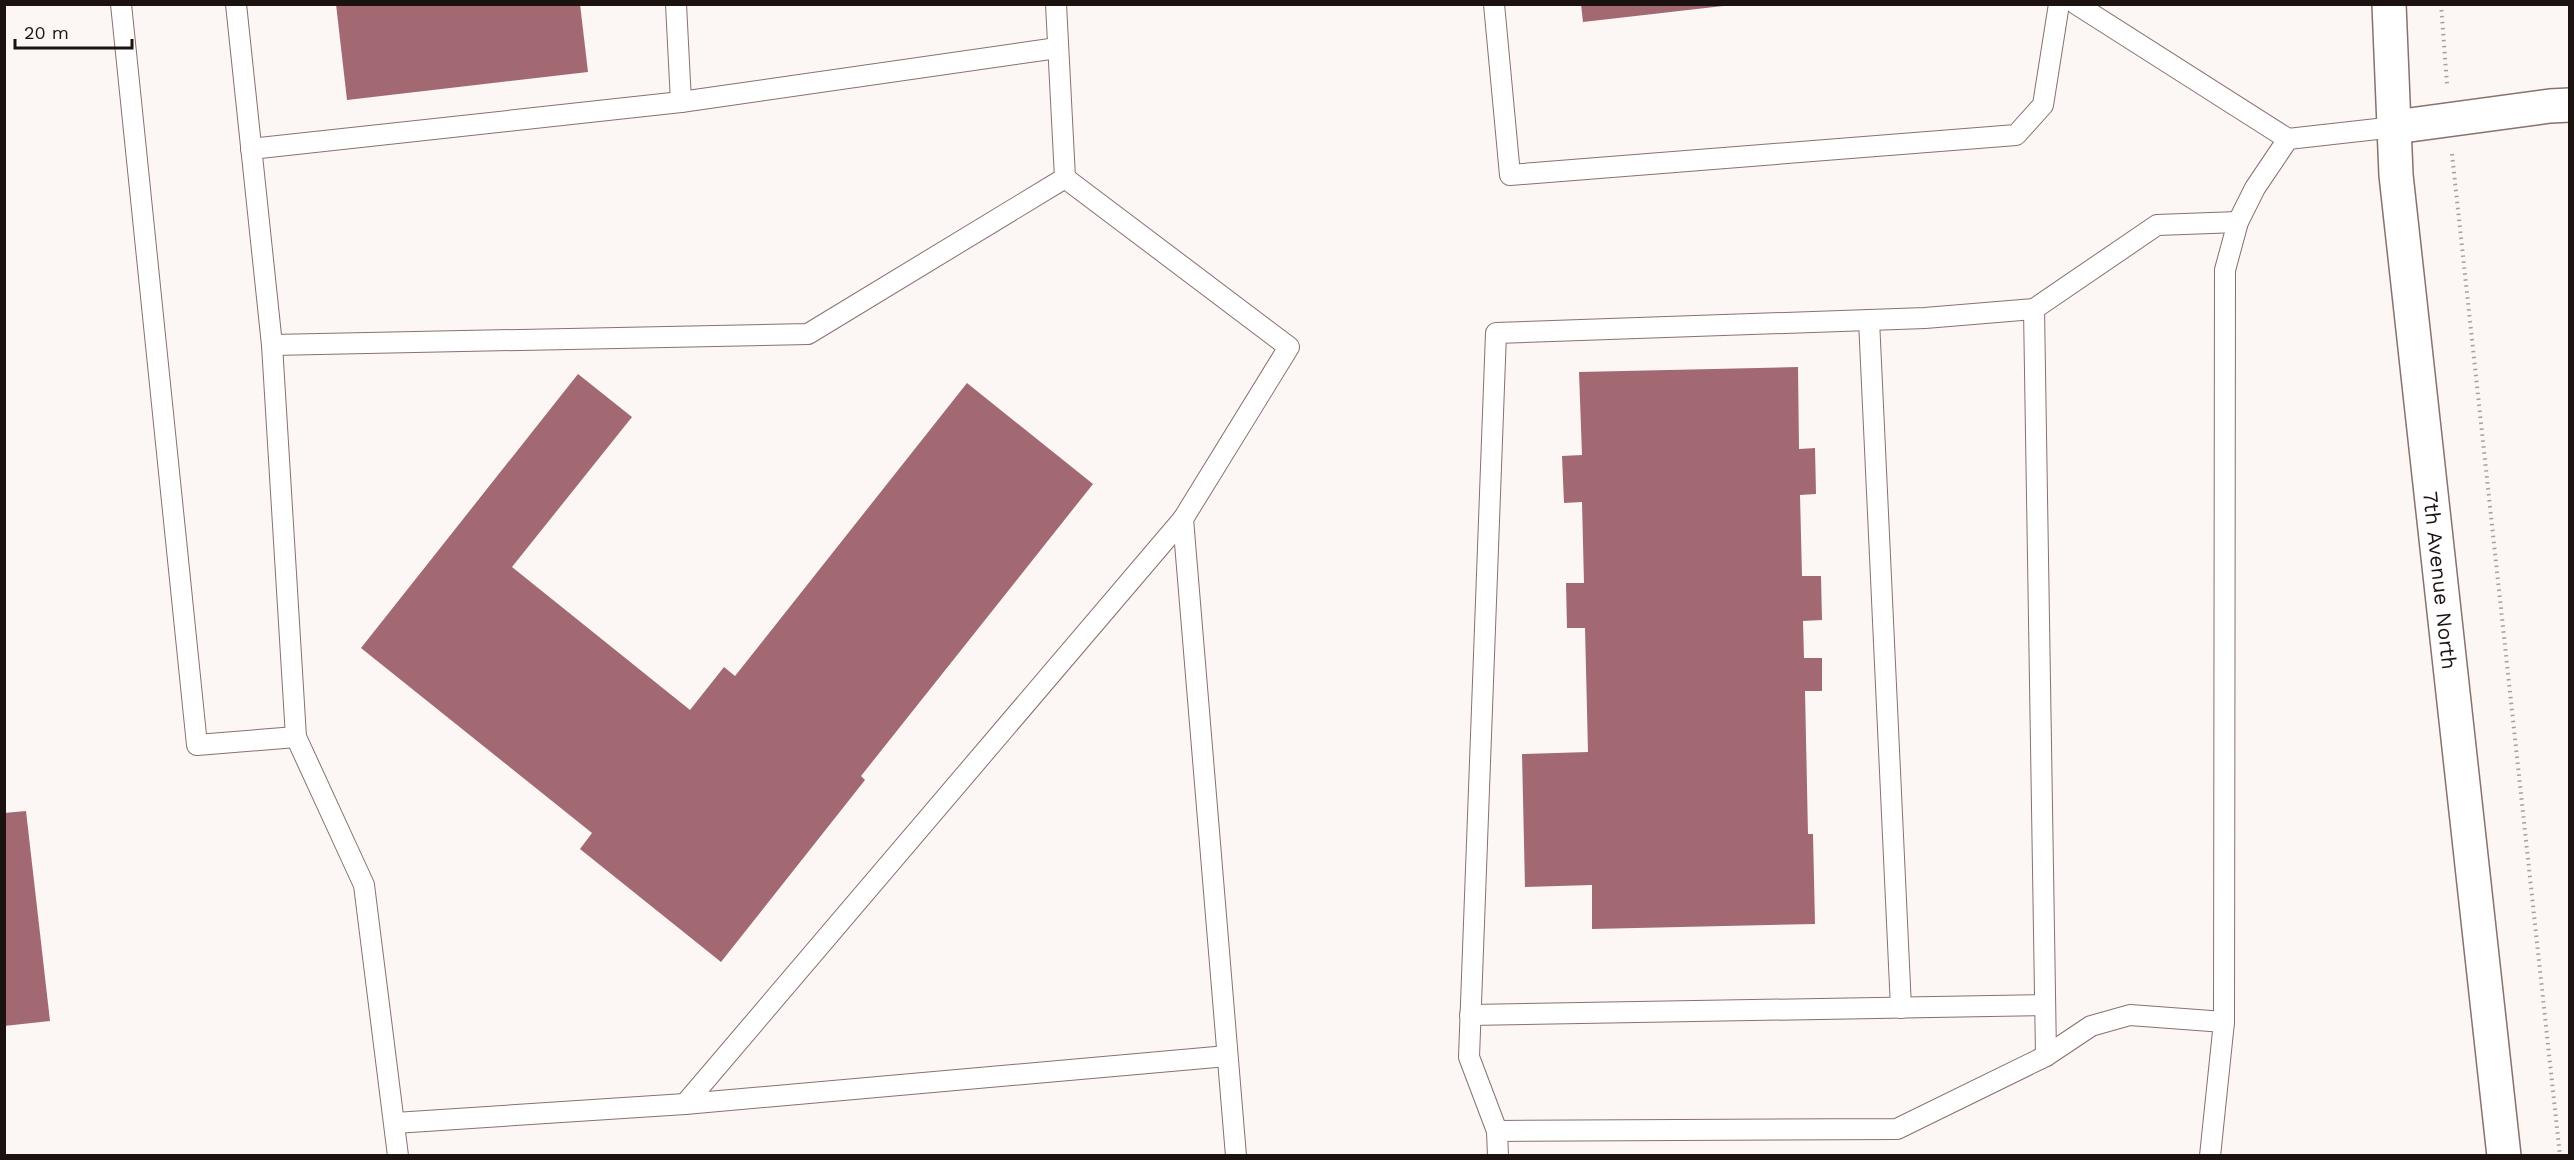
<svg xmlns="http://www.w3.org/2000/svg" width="2574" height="1160" font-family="'Work Sans',sans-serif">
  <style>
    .building { fill: #a26973 }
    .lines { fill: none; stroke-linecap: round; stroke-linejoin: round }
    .service-casing { stroke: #89716c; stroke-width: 22 }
    .minor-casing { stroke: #89716c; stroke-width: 36 }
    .tertiary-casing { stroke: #89716c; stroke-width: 36 }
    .path { stroke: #a69f9e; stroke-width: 4; stroke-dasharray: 1.5 4.5; stroke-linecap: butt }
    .service { stroke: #fff; stroke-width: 20 }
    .minor { stroke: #fff; stroke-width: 33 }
    .tertiary { stroke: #fff; stroke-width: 33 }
    .labels { text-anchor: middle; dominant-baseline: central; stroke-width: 4.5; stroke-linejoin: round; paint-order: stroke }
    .street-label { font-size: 21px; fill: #1c1311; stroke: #fcf6f5 }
  </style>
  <rect width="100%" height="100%" fill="#fcf6f5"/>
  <!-- building -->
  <g class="building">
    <polygon points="336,4 580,4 588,72 347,100"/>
    <polygon points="1581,4 1722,4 1723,6 1583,22"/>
    <polygon points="1798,367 1799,449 1815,448 1816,494 1800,495 1802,576 1821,576 1822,620 1803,621 1804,658 1822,658 1822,691 1805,691 1808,834 1813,834 1815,924 1592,929 1592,885 1525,887 1522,754 1588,752 1585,628 1567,628 1566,583 1584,583 1582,502 1564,503 1562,456 1582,455 1579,372"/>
    <polygon points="578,374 632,417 512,567 690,710 724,667 735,676 967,383 1093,484 861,776 865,780 721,962 580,849 592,833 361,648"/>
    <polygon points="26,811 50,1021 4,1026 4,813"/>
  </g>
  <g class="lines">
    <!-- service casing -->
    <g class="service-casing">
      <g id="service">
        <polyline points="121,4 197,745 296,737"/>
        <polyline points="236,4 272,345 296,737 364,885 398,1156"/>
        <polyline points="676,4 681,102 1057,48"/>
        <polyline points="1494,4 1510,175 2016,135 2043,105 2059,4"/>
        <polyline points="2076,4 2288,139"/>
        <polyline points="251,149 681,102"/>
        <polyline points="1065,178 1289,347 1183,519 1236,1156"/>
        <polyline points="2034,309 2046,1056"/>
        <polyline points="1869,320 1901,1008"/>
        <polyline points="272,345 808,334 1065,178 1056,4"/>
        <polyline points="1470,1015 2045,1005"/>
        <polyline points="685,1104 1183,519"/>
        <polyline points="395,1123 685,1104 1227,1056"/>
        <polyline points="1497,1131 1469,1057 1496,333 1925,318 2034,309 2157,225 2238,222"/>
        <polyline points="1498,1156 1497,1131 1897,1129 2046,1056 2091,1026 2130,1015 2224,1022"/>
        <polyline points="2210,1156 2224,1022 2225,270 2238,222 2255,188 2288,139 2395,127"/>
      </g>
    </g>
    <!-- minor casing -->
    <g class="minor-casing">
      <polyline id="minor" points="2395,127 2550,106 2570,105"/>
    </g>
    <!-- tertiary casing -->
    <g class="tertiary-casing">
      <g id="tertiary">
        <path id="s1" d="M2389 4 2396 175 2504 1156"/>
      </g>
    </g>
    <!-- path -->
    <g class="path">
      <polyline points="2441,4 2447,84"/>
      <polyline points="2452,154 2560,1156"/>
    </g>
    <!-- service -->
    <use href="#service" class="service"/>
    <!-- minor -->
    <use href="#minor" class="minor"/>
    <!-- tertiary -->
    <use href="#tertiary" class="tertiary"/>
  </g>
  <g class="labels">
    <!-- street labels -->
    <g class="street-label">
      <text stroke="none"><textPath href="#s1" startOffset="579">7th Avenue North</textPath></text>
    </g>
  </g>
  <!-- border -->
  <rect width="2574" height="1160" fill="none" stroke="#1c1311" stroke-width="12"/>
  <!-- scale -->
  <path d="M15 39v9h117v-9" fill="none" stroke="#1c1311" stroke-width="3"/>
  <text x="24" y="39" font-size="18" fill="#1c1311" stroke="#fcf6f5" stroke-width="4.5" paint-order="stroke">20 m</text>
</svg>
